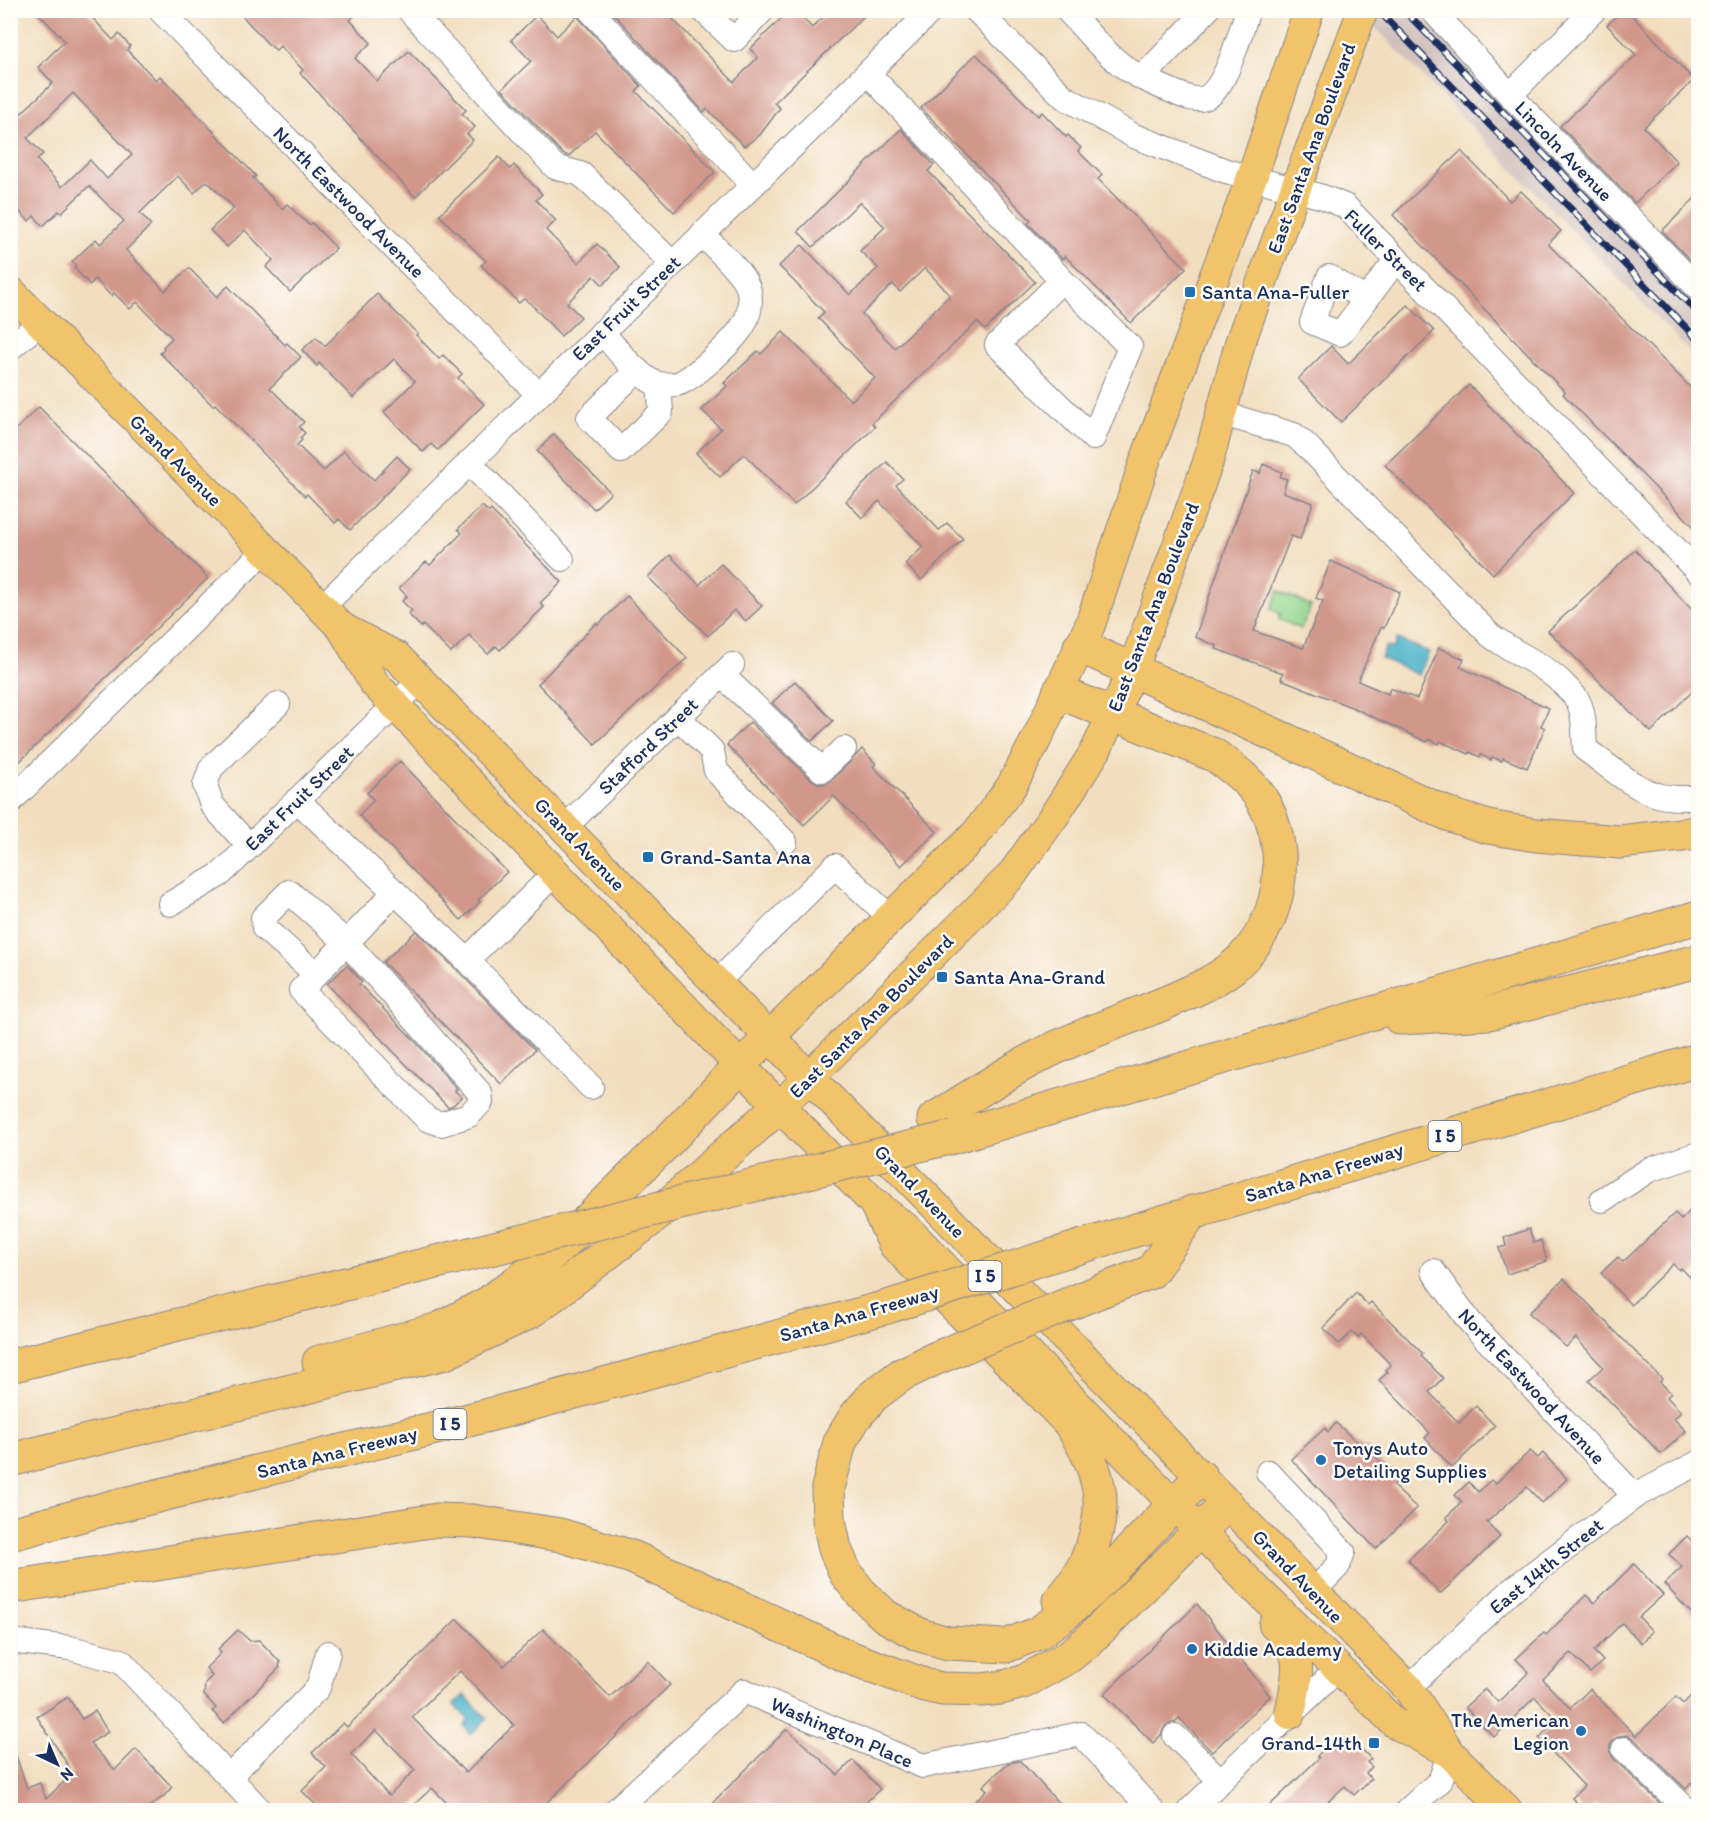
<svg xmlns="http://www.w3.org/2000/svg" width="1709" height="1821" font-family="Itim,sans-serif">
  <style>
    .industrial { fill: #d0c0bc }
    .green { fill: #93d58c; stroke: #578275; stroke-width: 1.5 }
    .water { fill: #4ab2c8; stroke: #327093; stroke-width: 1.5 }
    .building { fill: #d2978b; fill-rule: evenodd }
    .lines { fill: none; stroke-linecap: round; stroke-linejoin: round }
    .minor-casing { stroke: #86868e; stroke-width: 26 }
    .major-casing { stroke: #86868e; stroke-width: 32 }
    .highway-casing { stroke: #86868e; stroke-width: 35 }
    .minor { stroke: #fff; stroke-width: 24 }
    .major { stroke: #f1c36a; stroke-width: 30 }
    .highway { stroke: #f1c36a; stroke-width: 33 }
    .rail-casing { stroke: #1b2f5e; stroke-width: 7 }
    .rail { stroke: #fdfcf7; stroke-width: 4.5; stroke-dasharray: 14; stroke-linecap: butt }
    .highway-bridge-casing { stroke: #86868e; stroke-width: 35; stroke-linecap: butt }
    .highway-bridge { stroke: #f1c36a; stroke-width: 33 }
    .poi-dot { fill: #1f6fb2; stroke: #fdfcf7; stroke-width: 2 }
    .labels { text-anchor: middle; dominant-baseline: central; stroke-width: 5; stroke-linejoin: round; paint-order: stroke }
    .shield { fill: #fdfcf7; stroke: #5f6c8c; stroke-width: 1.5 }
    .shield-label { font-size: 18px; font-weight: bold; fill: #1b2f5e }
    .street-label { font-size: 20px; fill: #1b2f5e; stroke: #fdfcf7 }
    .poi-label { font-size: 20px; fill: #1b2f5e; stroke: #fdfcf7; text-anchor: start }
  </style>
  <rect width="100%" height="100%" fill="#fdfcf7"/>
  <filter id="ink" filterUnits="userSpaceOnUse"><feTurbulence type="fractalNoise" baseFrequency=".0167" numOctaves="2"/><feDisplacementMap in="SourceGraphic" scale="12" xChannelSelector="R" yChannelSelector="G"/><feConvolveMatrix kernelMatrix="1 2 1 2 8 2 1 2 1" color-interpolation-filters="sRGB"/></filter>
  <filter id="wash" filterUnits="userSpaceOnUse"><feTurbulence type="fractalNoise" baseFrequency=".008" numOctaves="4" result="noise"/><feDisplacementMap in="SourceGraphic" scale="24" xChannelSelector="R" yChannelSelector="G"/><feGaussianBlur stdDeviation="1.35" result="paint"/><feColorMatrix in="noise" values="0 0 0 0 0 0 0 0 0 0 0 0 0 0 0 0 0 1.4 0 .05"/><feComposite in="paint" operator="in"/></filter>
  <g filter="url(#wash)">
    <rect width="100%" height="100%" fill="#f2ddbe"/>
    <!-- industrial -->
    <polygon class="industrial" points="1359,11 1417,11 1551,152 1698,300 1698,360"/>
    <!-- green -->
    <polygon class="green" points="1279,591 1311,606 1301,629 1278,619 1281,614 1271,609"/>
    <!-- water -->
    <g class="water">
      <polygon points="1397,639 1429,652 1419,675 1381,658 1386,646 1393,649"/>
      <polygon points="464,1695 487,1718 471,1735 464,1726 469,1720 454,1705"/>
    </g>
    <g id="blocks">
      <!-- building -->
      <g class="building">
        <path d="M35 10H85L113 40 119 34 130 46 127 50 156 80 160 76 194 111 256 176 253 178 282 209 287 204 309 225 312 223 336 248 290 292 266 267 273 260 245 230 227 247 210 230 234 208 207 181 194 193 178 176 140 213 151 225 126 250 165 291 189 268 217 297 228 286 285 345 287 343 301 357 270 388 304 422 299 427 305 433 300 438 302 440 297 445 324 471 344 451 374 480 397 456 410 469 350 530 339 519 335 523 307 494 305 496 215 404 213 406 160 353 164 349 163 347 172 338 137 302 130 309 114 293 111 296 95 279 90 285 74 268 76 266 72 262 96 239 100 244 124 221 89 186 61 213 59 211 43 226 34 216 29 221 10 202V121L12 122 53 83 38 67 65 41ZM73 93 132 155 107 179 90 160 62 187 37 160 43 154 27 138Z"/>
        <polygon points="237,10 360,10 350,20 371,43 355,58 377,81 409,51 466,110 462,114 475,127 467,134 473,140 415,197 300,73 303,70 280,46 276,50 267,43"/>
        <polygon points="610,10 664,10 734,82 758,57 750,49 790,10 795,10 812,28 830,10 870,10 774,103 780,108 760,135 744,146 707,109 704,112"/>
        <polygon points="1622,10 1627,10 1694,80 1644,127 1677,162 1635,203 1560,126 1636,55 1607,25"/>
        <polygon points="537,15 557,36 577,16 641,86 636,91 715,172 674,212 595,131 569,156 563,154 502,89 531,61 511,40"/>
        <polygon points="976,54 1038,116 1042,112 1066,137 1068,135 1081,148 1078,151 1102,175 1098,179 1186,268 1131,323 1065,256 1062,259 1028,223 1031,220 921,108"/>
        <path d="M901 129 934 165 928 171 1035 282 985 330 977 322 872 423 875 427 794 505 744 454 720 477 696 453 721 429 702 410 727 386 724 383 758 351 761 354 783 332 851 401 875 378 818 318 824 312 779 266 802 245 850 295 878 268 860 251 885 227 860 202 813 247 798 231ZM925 268 950 295 895 348 862 314 893 284 900 292Z"/>
        <polygon points="1461,151 1510,201 1521,191 1561,231 1548,244 1698,395 1698,531 1563,394 1565,392 1393,215"/>
        <polygon points="499,157 510,169 514,165 542,194 536,200 556,221 546,230 578,263 597,244 620,267 603,285 594,276 567,303 581,317 561,336 531,304 524,299 519,303 481,265 486,261 439,215"/>
        <polygon points="1698,195 1698,268 1662,231"/>
        <polygon points="377,294 418,334 416,335 439,359 443,355 462,374 458,378 484,404 438,450 431,444 423,452 384,412 415,381 394,359 353,398 319,363 317,366 302,350 316,337 325,346"/>
        <polygon points="1408,305 1434,331 1341,422 1298,379 1331,346 1348,364"/>
        <polygon points="1469,385 1574,493 1493,574 1385,465"/>
        <polygon points="39,407 208,578 10,771 10,435"/>
        <polygon points="554,434 611,493 594,509 537,451"/>
        <polygon points="887,462 903,479 896,485 939,530 947,523 963,539 921,580 905,564 923,547 879,501 862,518 846,501"/>
        <polygon points="1263,464 1282,472 1280,477 1287,479 1283,492 1313,503 1300,539 1291,536 1254,631 1303,648 1323,601 1316,598 1331,561 1400,592 1384,628 1381,627 1358,681 1388,694 1390,688 1417,699 1439,648 1464,659 1460,667 1549,708 1541,726 1545,728 1527,768 1503,758 1502,761 1492,757 1491,760 1481,755 1480,757 1470,752 1469,754 1440,741 1439,744 1429,739 1427,742 1356,709 1281,679 1283,673 1216,649 1217,646 1195,637 1253,471 1260,473"/>
        <polygon points="482,506 489,512 491,510 562,582 540,603 544,607 500,650 496,646 488,654 469,635 451,653 423,625 421,627 408,614 412,611 402,601 407,596 399,588 426,562 430,565 462,533 458,529"/>
        <polygon points="1635,550 1698,616 1698,686 1651,732 1548,631"/>
        <polygon points="670,555 699,585 721,564 762,606 746,621 734,610 708,636 648,577"/>
        <polygon points="627,596 687,658 595,744 538,684 596,623 598,625"/>
        <polygon points="795,681 833,721 812,741 772,703"/>
        <polygon points="750,722 812,780 819,784 826,784 832,780 862,749 876,764 873,766 937,832 901,866 834,796 804,825 727,745"/>
        <polygon points="400,761 507,872 478,900 480,902 461,920 359,815 374,800 367,793"/>
        <polygon points="416,931 457,970 535,1050 501,1084 383,962"/>
        <polygon points="347,965 362,982 359,984 414,1040 457,1089 455,1091 462,1097 453,1105 448,1107 327,984"/>
        <polygon points="1698,1203 1698,1269 1690,1277 1681,1268 1679,1270 1673,1264 1631,1305 1601,1273 1618,1257 1623,1262 1675,1213 1681,1220"/>
        <polygon points="1529,1229 1534,1243 1541,1240 1547,1261 1507,1274 1499,1248 1506,1246 1504,1238"/>
        <polygon points="1564,1279 1662,1379 1660,1382 1671,1393 1667,1397 1681,1412 1674,1419 1686,1431 1661,1454 1589,1380 1603,1367 1576,1338 1566,1347 1529,1313"/>
        <polygon points="1356,1293 1368,1305 1371,1302 1423,1354 1421,1356 1443,1378 1429,1392 1459,1423 1476,1406 1495,1426 1452,1468 1425,1438 1430,1433 1379,1380 1388,1372 1386,1370 1391,1365 1361,1334 1358,1338 1352,1332 1339,1344 1323,1328"/>
        <polygon points="1336,1423 1364,1448 1366,1446 1398,1480 1393,1486 1417,1508 1376,1549 1291,1459 1325,1428 1328,1432"/>
        <polygon points="1530,1451 1538,1458 1543,1453 1567,1479 1542,1503 1527,1487 1514,1498 1487,1522 1500,1537 1440,1594 1408,1560 1449,1521 1446,1517 1462,1502 1455,1495 1469,1482 1478,1492 1491,1480 1495,1484"/>
        <polygon points="1687,1536 1698,1547 1698,1620 1664,1584 1682,1567 1669,1554"/>
        <polygon points="1634,1564 1663,1595 1639,1617 1652,1631 1641,1643 1622,1623 1594,1651 1603,1661 1590,1673 1571,1653 1543,1680 1570,1708 1590,1689 1636,1736 1676,1697 1683,1704 1698,1689 1698,1777 1686,1789 1634,1739 1627,1735 1620,1736 1613,1740 1610,1746 1610,1752 1614,1759 1666,1809 1602,1810 1595,1804 1588,1810 1584,1810 1572,1798 1584,1786 1539,1738 1557,1720 1535,1697 1494,1737 1465,1707 1485,1689 1498,1702 1529,1672 1516,1659 1544,1633 1546,1635 1586,1595 1594,1603"/>
        <polygon points="1197,1604 1270,1696 1212,1752 1179,1718 1175,1722 1165,1726 1161,1735 1153,1743 1104,1694"/>
        <path d="M457 1619 504 1666 543 1629 610 1697 648 1661 670 1685 539 1810H454L432 1788 408 1810H321L302 1791 326 1767 312 1753 343 1723 347 1727ZM460 1671 514 1725 466 1773 412 1717ZM376 1730 415 1770 389 1796 351 1754Z"/>
        <polygon points="238,1630 250,1641 259,1640 281,1663 279,1665 280,1667 224,1723 212,1711 216,1708 204,1695 205,1683 212,1676 206,1668 221,1653 218,1649"/>
        <polygon points="68,1697 82,1719 95,1711 108,1732 90,1743 115,1770 136,1749 172,1787 164,1796 145,1810 10,1810 10,1748 13,1747 27,1788 40,1783 46,1799 73,1773 37,1717"/>
        <polygon points="787,1729 838,1775 853,1760 880,1789 858,1810 705,1810"/>
        <polygon points="1335,1738 1338,1741 1341,1738 1348,1745 1353,1740 1371,1759 1367,1762 1372,1767 1366,1773 1371,1779 1354,1795 1345,1786 1319,1810 1265,1810 1319,1758 1317,1756"/>
        <polygon points="1020,1761 1065,1810 965,1810 987,1790 983,1786 1008,1763"/>
      </g>
    </g>
  </g>
  <g filter="url(#ink)">
    <use href="#blocks" fill-opacity="0" stroke="#86868e" stroke-width="1.5"/>
    <g class="lines">
      <!-- minor casing -->
      <g class="minor-casing">
        <g id="minor">
          <polyline points="160,10 538,394"/>
          <polyline points="409,10 555,167 581,174 672,263"/>
          <polyline points="590,10 753,185"/>
          <polyline points="703,10 734,40 763,10"/>
          <polyline points="976,10 1064,97 1134,136 1226,171 1323,197 1345,206 1698,572"/>
          <path d="M1067 10C1086 30 1104 53 1127 69 1141 79 1160 86 1176 93 1185 97 1198 102 1207 97 1227 86 1240 32 1248 10"/>
          <polyline points="1433,11 1510,95 1698,288"/>
          <polyline points="868,73 1062,280 997,345 1093,438 1130,347 1062,280"/>
          <polyline points="1142,78 1207,10"/>
          <polyline points="1510,95 1594,10"/>
          <polyline points="1366,300 1329,277 1312,322 1340,334 1397,259"/>
          <path d="M602 332C615 347 640 380 659 384 665 385 677 385 682 382 699 373 737 339 745 322 750 312 751 302 749 291 745 273 715 248 702 234"/>
          <polyline points="10,348 41,322"/>
          <polyline points="637,370 589,418 621,451 661,412 659,384"/>
          <path d="M1220 413 1294 435 1307 446 1490 635C1516 655 1544 663 1567 688 1571 692 1576 697 1579 703 1585 717 1584 734 1585 749 1608 765 1633 789 1661 796 1673 799 1686 798 1698 798"/>
          <polyline points="469,462 562,559"/>
          <polyline points="322,607 932,10"/>
          <polyline points="722,675 822,770 844,749"/>
          <polyline points="678,717 712,751 716,771 785,842"/>
          <polyline points="297,800 467,960 555,873"/>
          <polyline points="10,802 265,550"/>
          <polyline points="564,828 732,665"/>
          <polyline points="249,846 212,805 205,785 211,768 278,704"/>
          <polyline points="170,904 221,874 420,681"/>
          <polyline points="467,960 591,1087"/>
          <polyline points="316,974 264,928 263,918 289,892 346,942 480,1093 481,1102 469,1115 441,1124 427,1119 301,990 395,892"/>
          <polyline points="716,983 835,866 891,918"/>
          <polyline points="1602,1200 1649,1170 1698,1154"/>
          <polyline points="1433,1271 1470,1322 1635,1496"/>
          <polyline points="1268,1472 1343,1552 1338,1566 1313,1592"/>
          <polyline points="10,1641 70,1648 121,1661 260,1810"/>
          <polyline points="1408,1688 1513,1589 1635,1496 1698,1463"/>
          <polyline points="1175,1736 1221,1781"/>
          <polyline points="1624,1749 1687,1810"/>
          <polyline points="229,1777 318,1688 328,1653"/>
          <polyline points="616,1810 744,1691 923,1766 1081,1734 1152,1810"/>
          <polyline points="1190,1810 1339,1668"/>
          <polyline points="1408,1810 1440,1781 1450,1753"/>
        </g>
      </g>
      <!-- major casing -->
      <g class="major-casing">
        <g id="major">
          <polyline points="10,291 342,628 374,683 740,1066 877,1206 907,1229 1251,1584 1395,1723 1450,1753"/>
          <polyline points="342,628 397,657 1408,1688 1450,1753 1507,1810"/>
          <polyline points="754,1052 975,835 1011,787 1036,740 1090,625 1145,461 1252,177 1309,10"/>
          <polyline points="794,1092 1011,876 1056,813 1096,750 1133,670 1142,644 1208,462 1240,343 1295,190 1363,10"/>
          <path d="M1274 1625C1307 1654 1297 1675 1290 1714"/>
        </g>
      </g>
      <!-- highway casing -->
      <g class="highway-casing">
        <g id="highway">
          <polyline points="1080,646 1450,815 1488,827 1536,835 1620,842 1698,833"/>
          <polyline points="1400,1018 1489,1013 1698,961"/>
          <path d="M934 1119C969 1098 1003 1074 1039 1056 1079 1035 1124 1020 1165 1003 1188 993 1213 983 1233 967 1282 926 1294 852 1261 798 1249 780 1232 767 1214 755L1059 692"/>
          <polyline points="953,1137 1698,917"/>
          <path d="M877 1206 895 1244 1069 1422C1081 1441 1092 1459 1097 1481 1108 1519 1087 1573 1059 1601"/>
          <polyline points="1083,1246 1698,1060"/>
          <polyline points="1103,1290 1151,1272 1192,1212"/>
          <polyline points="934,1359 901,1375 873,1396 855,1417 840,1442 828,1488 829,1520 835,1549 846,1574 861,1593 885,1616 920,1635 948,1643 1006,1646 1038,1633 1061,1617 1091,1591 1201,1477"/>
          <polyline points="319,1362 439,1329 488,1303 536,1268 574,1234 666,1143 740,1066"/>
          <polyline points="10,1366 325,1289"/>
          <polyline points="10,1460 445,1353 528,1313 553,1295 658,1214 779,1106"/>
          <polyline points="10,1534 112,1507 501,1412 887,1307"/>
          <polyline points="10,1587 437,1520 472,1521 560,1535 632,1557 851,1658 924,1685 942,1689 981,1690 1000,1688 1023,1682 1068,1657 1087,1642 1227,1504"/>
        </g>
      </g>
      <!-- minor -->
      <use href="#minor" class="minor"/>
      <!-- major -->
      <use href="#major" class="major"/>
      <!-- highway -->
      <use href="#highway" class="highway"/>
      <!-- rail casing -->
      <g class="rail-casing">
        <g id="rail">
          <polyline points="1378,10 1698,340"/>
          <polyline points="1404,10 1698,313"/>
        </g>
      </g>
      <!-- rail -->
      <use href="#rail" class="rail"/>
      <!-- highway-bridge casing -->
      <g class="highway-bridge-casing">
        <g id="highway-bridge">
          <polyline points="325,1289 953,1137"/>
          <polyline points="887,1307 1083,1246"/>
          <polyline points="934,1359 1103,1290"/>
        </g>
      </g>
      <!-- highway-bridge -->
      <use href="#highway-bridge" class="highway-bridge"/>
    </g>
  </g>
  <!-- markers -->
  <g class="poi-dot">
    <rect x="1184" y="286" width="12" height="12" rx="3"/>
    <rect x="642" y="851" width="12" height="12" rx="3"/>
    <rect x="936" y="971" width="12" height="12" rx="3"/>
    <circle cx="1321" cy="1460" r="6"/>
    <circle cx="1192" cy="1649" r="6"/>
    <circle cx="1581" cy="1731" r="6"/>
    <rect x="1368" y="1737" width="12" height="12" rx="3"/>
  </g>
  <g class="labels">
    <!-- shield labels -->
    <g class="shield">
      <rect x="1428.5" y="1121" width="33" height="30" rx="4.5"/>
      <rect x="968.5" y="1261" width="33" height="30" rx="4.5"/>
      <rect x="433.5" y="1409" width="33" height="30" rx="4.5"/>
    </g>
    <g class="shield-label">
      <text x="1445" y="1136">I 5</text>
      <text x="985" y="1276">I 5</text>
      <text x="450" y="1424">I 5</text>
    </g>
    <!-- street labels -->
    <g class="street-label">
      <text transform="translate(1311 148) rotate(-70)">East Santa Ana Boulevard</text>
      <text transform="translate(1564 151) rotate(46)">Lincoln Avenue</text>
      <text transform="translate(349 202) rotate(45)">North Eastwood Avenue</text>
      <text transform="translate(1386 250) rotate(45)">Fuller Street</text>
      <text transform="translate(626 308) rotate(-44)">East Fruit Street</text>
      <text transform="translate(176 460) rotate(45)">Grand Avenue</text>
      <text transform="translate(1153 607) rotate(-69)">East Santa Ana Boulevard</text>
      <text transform="translate(648 746) rotate(-44)">Stafford Street</text>
      <text transform="translate(299 798) rotate(-44)">East Fruit Street</text>
      <text transform="translate(580 844) rotate(46)">Grand Avenue</text>
      <text transform="translate(871 1016) rotate(-45)">East Santa Ana Boulevard</text>
      <text transform="translate(1324 1172) rotate(-17)">Santa Ana Freeway</text>
      <text transform="translate(920 1191) rotate(46)">Grand Avenue</text>
      <text transform="translate(859 1313) rotate(-16)">Santa Ana Freeway</text>
      <text transform="translate(1532 1386) rotate(47)">North Eastwood Avenue</text>
      <text transform="translate(337 1452) rotate(-14)">Santa Ana Freeway</text>
      <text transform="translate(1546 1566) rotate(-39)">East 14th Street</text>
      <text transform="translate(1298 1576) rotate(46)">Grand Avenue</text>
      <text transform="translate(842 1732) rotate(23)">Washington Place</text>
    </g>
    <!-- poi labels -->
    <g class="poi-label">
      <text x="1202" y="292">Santa Ana-Fuller</text>
      <text x="660" y="857">Grand-Santa Ana</text>
      <text x="954" y="977">Santa Ana-Grand</text>
      <text x="1333" y="1448">Tonys Auto<tspan x="1333" dy="23">Detailing Supplies</tspan></text>
      <text x="1204" y="1649">Kiddie Academy</text>
      <text x="1569" y="1720" text-anchor="end">The American<tspan x="1569" dy="23">Legion</tspan></text>
      <text x="1362" y="1743" text-anchor="end">Grand-14th</text>
    </g>
  </g>
  <!-- margin -->
  <rect width="1709" height="1821" fill="none" stroke="#fdfcf7" stroke-width="36"/>
  <!-- north arrow -->
  <g transform="translate(57 1764) rotate(136)" stroke="#fdfcf7" stroke-width="4.5" paint-order="stroke">
  <path d="M0-4.5L10 22L0 15L-10 22Z" fill="#1b2f5e"/>
  <text y="-9" font-size="16" font-weight="bold" text-anchor="middle" fill="#1b2f5e">N</text>
  </g>
</svg>
